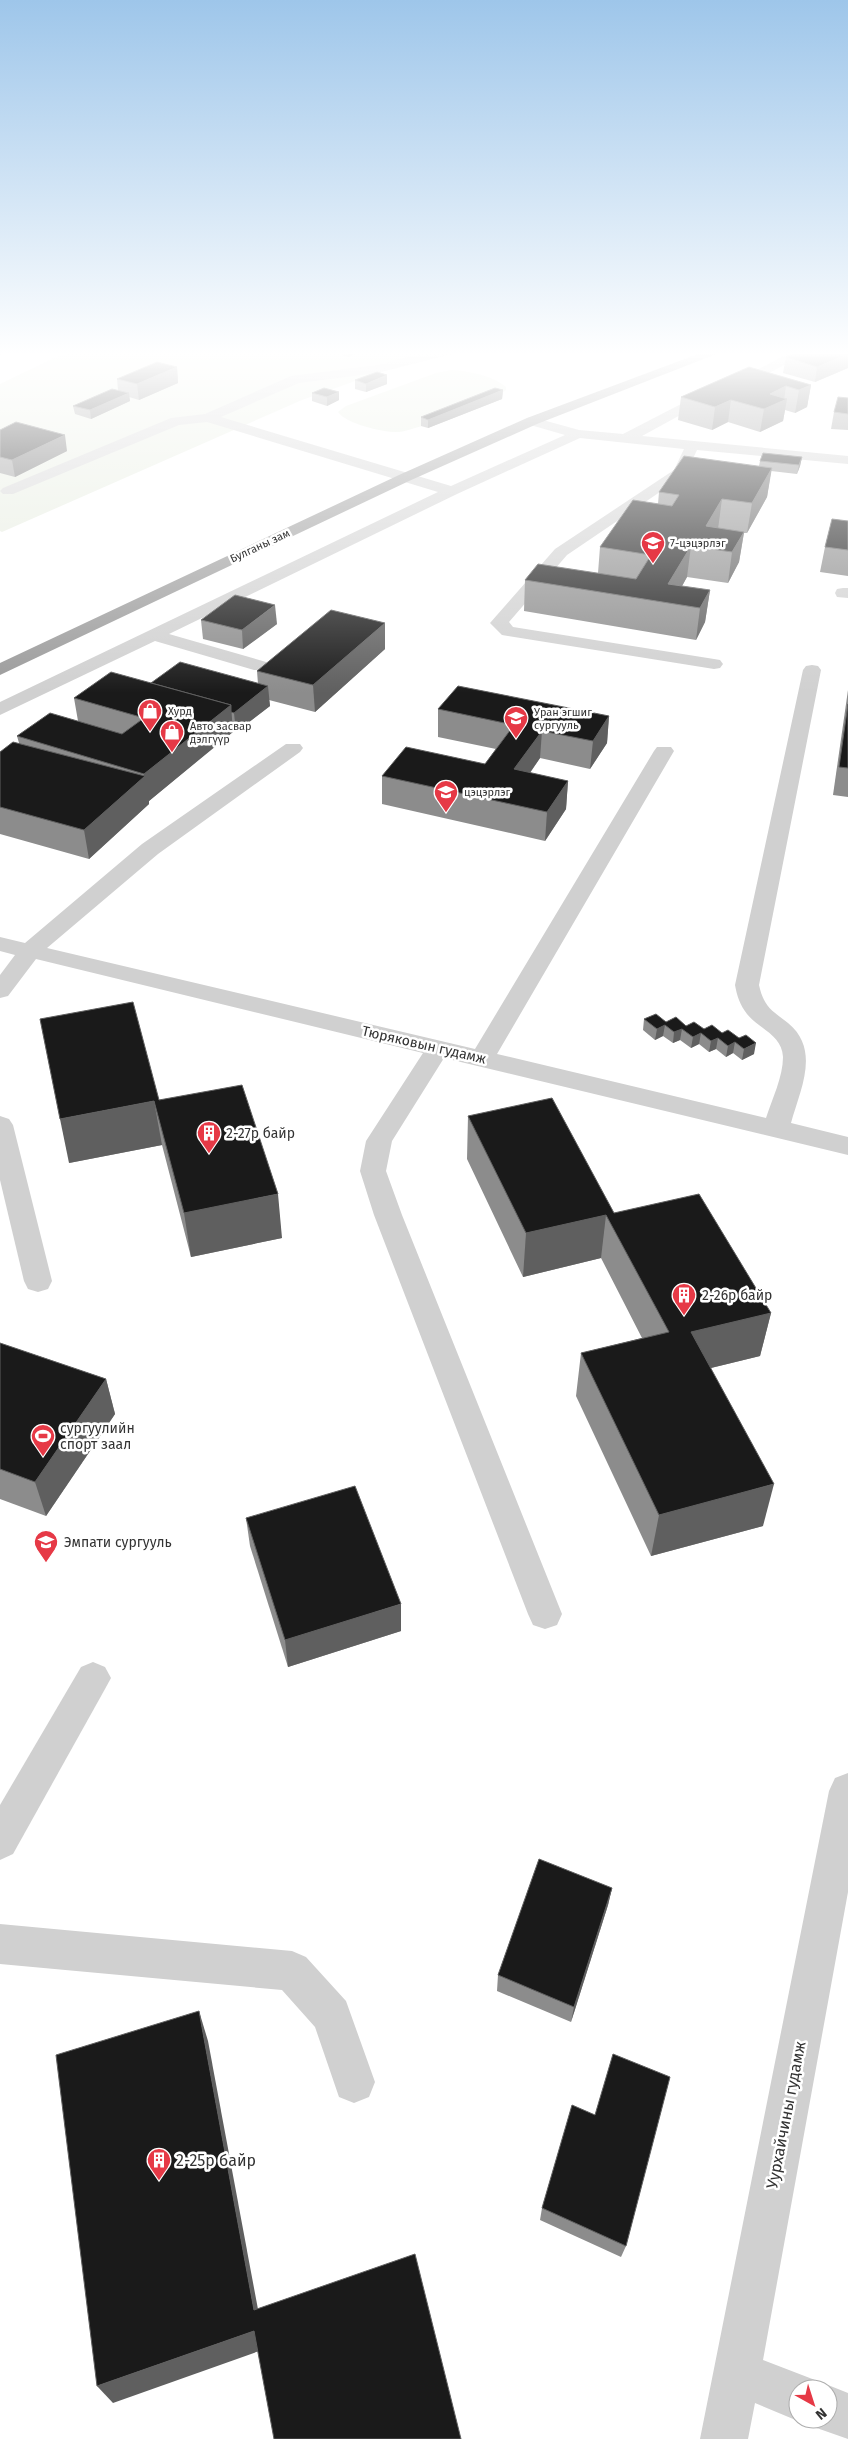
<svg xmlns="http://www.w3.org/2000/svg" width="848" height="2439" font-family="'Fira Sans',sans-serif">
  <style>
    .green { fill: #e6ecdf }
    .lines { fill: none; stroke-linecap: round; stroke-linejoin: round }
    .stream { fill: #cfe2ee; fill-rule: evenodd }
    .minor { fill: #d0d0d0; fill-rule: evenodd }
    .highway { fill: #9a9a9a; fill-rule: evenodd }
    .wall { fill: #8c8c8c }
    .shaded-wall { fill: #5f5f5f }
    .building { fill: #1a1a1a; stroke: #5f5f5f }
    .labels { text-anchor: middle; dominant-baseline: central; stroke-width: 5; stroke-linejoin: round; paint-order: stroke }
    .far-poi-label { font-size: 11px; fill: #333; stroke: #fff; text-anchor: start }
    .far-street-label { font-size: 11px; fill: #333; stroke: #fff }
    .street-label { font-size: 14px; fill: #333; stroke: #fff }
    .poi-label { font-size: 14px; fill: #333; stroke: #fff; text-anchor: start }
    .near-street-label { font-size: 16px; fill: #333; stroke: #fff }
    .near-poi-label { font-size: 16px; fill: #333; stroke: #fff; text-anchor: start }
  </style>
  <rect width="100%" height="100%" fill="#fff"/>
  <!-- green -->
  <g class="green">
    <polygon points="81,351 439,351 302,400 2,532 0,531 0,384 56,357"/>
    <path d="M452 370C468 371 494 376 506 387V390C495 400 414 431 399 432 385 433 346 424 338 412L346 406 436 373Z"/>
  </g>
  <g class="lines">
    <!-- stream -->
    <polygon class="stream" points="0,351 10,351 0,355"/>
    <!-- minor -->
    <g class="minor">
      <polygon points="431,351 453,351 452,354 377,373 299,383 221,417 451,486 565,435 527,424 525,421 527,418 532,417 579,430 623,434 712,388 717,389 719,392 717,395 642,436 848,456 848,464 697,450 685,475 567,555 509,622 513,627 714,659 720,660 723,664 720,668 714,669 508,636 502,635 490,623 555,549 674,470 684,449 580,438 457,494 169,634 266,662 269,666 266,670 254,670 155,641 0,715 0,702 438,492 207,422 179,425 13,494 3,494 0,491 3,488 171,418 205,414 291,376 377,365"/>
      <polygon points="793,351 810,351 771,372 766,373 759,369"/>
      <polygon points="843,588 848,588 848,598 837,597 835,593 837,589"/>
      <path d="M812 665 818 666 821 670 759 985C764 1007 771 1010 788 1023 821 1050 800 1090 791 1123L848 1137V1155L444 1058 392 1141 386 1171 402 1215 562 1614 557 1625 545 1629 533 1625 528 1614 374 1215 360 1171 366 1141 423 1053 36 959 8 996 0 998V975L15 955 0 951V937L25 943 142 844 286 744H300L303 748 300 752 158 854 47 948 475 1049 654 751 657 747H671L674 751 497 1054 766 1118C772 1099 783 1077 783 1057 782 1035 759 1029 747 1014 740 1005 737 996 735 985L803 670 806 666Z"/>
      <polygon points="0,1116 9,1119 13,1125 52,1281 48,1289 38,1292 28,1289 24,1281 0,1180"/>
      <polygon points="93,1662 105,1667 111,1678 105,1689 13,1854 0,1860 0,1805 81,1667"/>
      <polygon points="848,1773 848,1892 763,2360 815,2380 818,2389 798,2389 798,2419 802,2419 798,2421 755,2403 748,2439 700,2439 829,1791 835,1778"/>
      <polygon points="0,1924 292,1951 306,1957 346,2001 375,2082 369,2097 354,2103 339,2097 315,2027 282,1990 0,1964"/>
      <polygon points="828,2385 848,2393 848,2439 811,2426 808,2419 828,2419 828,2389 819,2389"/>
    </g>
    <!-- highway -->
    <polygon class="highway" points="706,351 724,351 537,424 409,481 0,675 0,663 399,475 527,418"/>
  </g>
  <!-- wall -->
  <g class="wall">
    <polygon points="332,351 363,351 348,357"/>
    <polygon points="848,351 848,368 815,382 783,373 786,357"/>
    <polygon points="177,367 178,383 139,400 129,397 130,401 91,419 75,414 73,406 118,390 117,379"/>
    <polygon points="749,367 811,385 807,407 795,413 785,410 783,421 760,432 728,422 712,430 678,420 681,397"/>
    <polygon points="355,380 387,384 366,392 355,389"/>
    <polygon points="503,390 502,399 428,428 421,426 421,417"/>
    <polygon points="312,393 339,400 327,406 312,401"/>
    <polygon points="848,398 848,430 831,429 834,412"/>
    <polygon points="0,430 67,451 15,477 0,473"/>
    <polygon points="802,457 800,466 797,474 771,471 767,497 747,533 744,533 739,562 728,583 687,577 682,586 710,590 705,622 696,640 524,611 525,580 598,573 600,547 658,504 659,492 759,466 760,461"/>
    <polygon points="848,521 848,576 820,572 825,547"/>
    <polygon points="201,620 277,624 243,649 203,639"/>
    <polygon points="385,623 385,649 315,712 269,700 270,706 236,732 233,731 149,801 149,804 89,859 0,834 0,752 19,743 17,736 78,721 74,698 151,683 258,684 257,671"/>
    <polygon points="848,690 848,797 833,795"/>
    <polygon points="438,709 609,716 607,743 590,769 540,758 530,773 568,781 566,809 545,841 382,804 382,776 485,764 496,749 438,737"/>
    <polygon points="644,1019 666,1022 722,1033 754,1054 742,1060 733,1053 726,1057 716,1049 709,1052 699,1044 691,1048 680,1040 673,1043 663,1036 655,1040 643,1030"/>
    <polygon points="159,1100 282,1238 191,1257 162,1145 69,1163"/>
    <polygon points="468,1116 614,1213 771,1313 760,1356 711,1368 763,1526 651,1556 576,1396 581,1353 642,1338 601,1258 523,1277 467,1159"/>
    <polygon points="0,1343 106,1379 115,1414 46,1516 0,1499"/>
    <polygon points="246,1518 401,1631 288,1667 250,1546"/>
    <polygon points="612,1888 608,1905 571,2022 497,1991 498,1975"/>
    <polygon points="595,2115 626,2246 621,2257 540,2220 542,2208"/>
  </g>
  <!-- shaded-wall -->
  <g class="shaded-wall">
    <polygon points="347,351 363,351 348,357"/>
    <polygon points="848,354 848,368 815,382 817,367"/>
    <polygon points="177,367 178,383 139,400 137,384"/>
    <polygon points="387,375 387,384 366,392 366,384"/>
    <polygon points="811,385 807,407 795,413 799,390"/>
    <polygon points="786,386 784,400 787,399 783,421 760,432 764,409 770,394"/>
    <polygon points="503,390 502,399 428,428 428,420"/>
    <polygon points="339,392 339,400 327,406 327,397"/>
    <polygon points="129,393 130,401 91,419 90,410"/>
    <polygon points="731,400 728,422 712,430 715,407"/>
    <polygon points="65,435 67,451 15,477 12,460"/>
    <polygon points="802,457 800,466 797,474 799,465"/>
    <polygon points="772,468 767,497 747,533 752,503"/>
    <polygon points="722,499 718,529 706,526"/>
    <polygon points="744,532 739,562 728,583 732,552"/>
    <polygon points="691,546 687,577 672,604 668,584"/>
    <polygon points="710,590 705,622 696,640 700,608"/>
    <polygon points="275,605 277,624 243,649 242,630"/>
    <polygon points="385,623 385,649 315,712 313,685"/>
    <polygon points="268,686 270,706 236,732 234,713"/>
    <polygon points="231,705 233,732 149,801 149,804 89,859 84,830 144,777 144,774"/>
    <polygon points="609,716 607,743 590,769 593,741"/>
    <polygon points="542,731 540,758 513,797 514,769"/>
    <polygon points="568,781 566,809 545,841 547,812"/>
    <polygon points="665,1025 663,1036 655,1040 657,1029"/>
    <polygon points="682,1029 680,1040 673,1043 674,1032"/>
    <polygon points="701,1033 699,1044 691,1048 693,1037"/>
    <polygon points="718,1038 716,1049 709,1052 711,1041"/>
    <polygon points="735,1042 733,1053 726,1057 728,1046"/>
    <polygon points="756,1043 754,1054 742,1060 744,1049"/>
    <polygon points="154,1101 162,1145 69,1163 60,1119"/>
    <polygon points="278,1194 282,1238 191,1257 184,1213"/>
    <polygon points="606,1215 601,1258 523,1277 526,1233"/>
    <polygon points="771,1313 760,1356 682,1375 691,1332"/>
    <polygon points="106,1379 115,1414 46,1516 35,1482"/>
    <polygon points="774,1484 763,1526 651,1556 659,1515"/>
    <polygon points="401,1604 401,1631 288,1667 285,1640"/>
    <polygon points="612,1888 608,1905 571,2022 574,2007"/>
    <polygon points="199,2011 208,2041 262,2331 254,2310"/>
    <polygon points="254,2331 262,2350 113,2403 97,2386"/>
  </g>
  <!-- building -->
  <g class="building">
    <polygon points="801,351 848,351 848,354 817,367 786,357"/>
    <polygon points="157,362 177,367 137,384 117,379"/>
    <polygon points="749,367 811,385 799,390 786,386 770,394 787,399 764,409 731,400 715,407 681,397"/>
    <polygon points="377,372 387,375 366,384 355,380"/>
    <polygon points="324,388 339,392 327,397 312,393"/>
    <polygon points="495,388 503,390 428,420 421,417"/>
    <polygon points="112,389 129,393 90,410 73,406"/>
    <polygon points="838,397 848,398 848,414 834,412"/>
    <polygon points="16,422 65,435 12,460 0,457 0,430"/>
    <polygon points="763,453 802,457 799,465 760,461"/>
    <polygon points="684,456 772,468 752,503 722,499 706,526 744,532 732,552 691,546 668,584 710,590 700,608 525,580 538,564 636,579 651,555 600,547 633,500 672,506 679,495 659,492"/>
    <polygon points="832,519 848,521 848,550 825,547"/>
    <polygon points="235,595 275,605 242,630 201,620"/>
    <polygon points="331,610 385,623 313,685 257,671"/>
    <polygon points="180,662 268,686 234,713 231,712 231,705 151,683"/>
    <polygon points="111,672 231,705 144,774 17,736 50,713 122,734 144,718 74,698"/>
    <polygon points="458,686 609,716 593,741 542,731 514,769 568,781 547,812 382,776 406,747 485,764 514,725 438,709"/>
    <polygon points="848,704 848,768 839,767"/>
    <polygon points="13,742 145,776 84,830 0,807 0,752"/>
    <polygon points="133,1002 159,1100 242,1085 278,1194 184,1213 154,1101 60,1119 40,1019"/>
    <polygon points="656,1014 666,1022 676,1017 686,1026 694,1022 704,1029 712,1025 722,1033 728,1030 739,1038 746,1035 756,1043 744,1049 735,1042 728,1046 718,1038 711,1041 701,1033 693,1037 682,1029 674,1032 665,1025 657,1029 644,1019"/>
    <polygon points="552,1098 614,1213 699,1194 771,1313 691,1332 774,1484 659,1515 581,1353 669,1332 606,1215 526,1233 468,1116"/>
    <polygon points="0,1343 106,1379 35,1482 0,1469"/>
    <polygon points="355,1486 401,1604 285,1640 246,1518"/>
    <polygon points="539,1859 612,1888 574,2007 498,1975"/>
    <polygon points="199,2011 254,2310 415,2254 461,2439 274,2439 254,2331 97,2386 56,2055"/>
    <polygon points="613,2054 670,2077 626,2246 542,2208 572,2105 595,2115"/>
  </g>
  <!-- sky -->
  <linearGradient id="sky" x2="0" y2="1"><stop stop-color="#9ec6ea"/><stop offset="0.51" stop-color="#fff"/><stop offset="1" stop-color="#fff" stop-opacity="0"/></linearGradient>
  <rect width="848" height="693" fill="url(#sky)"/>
  <!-- icons -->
  <defs>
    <g id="school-pin" transform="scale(1.25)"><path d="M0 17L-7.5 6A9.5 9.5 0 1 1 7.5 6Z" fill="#e63946" stroke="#fff"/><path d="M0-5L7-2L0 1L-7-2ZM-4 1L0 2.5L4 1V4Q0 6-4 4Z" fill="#fff"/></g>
    <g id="shop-pin" transform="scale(1.25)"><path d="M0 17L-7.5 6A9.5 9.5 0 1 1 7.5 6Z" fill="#e63946" stroke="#fff"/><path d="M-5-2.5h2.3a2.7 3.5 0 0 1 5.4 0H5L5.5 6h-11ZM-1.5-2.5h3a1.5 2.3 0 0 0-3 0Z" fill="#fff"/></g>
    <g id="building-pin" transform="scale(1.25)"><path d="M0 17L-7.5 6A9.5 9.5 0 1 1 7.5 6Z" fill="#e63946" stroke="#fff"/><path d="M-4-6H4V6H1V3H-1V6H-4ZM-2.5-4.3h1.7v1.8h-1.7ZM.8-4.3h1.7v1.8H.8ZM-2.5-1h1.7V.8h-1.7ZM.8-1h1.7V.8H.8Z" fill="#fff"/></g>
    <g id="stadium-pin" transform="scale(1.25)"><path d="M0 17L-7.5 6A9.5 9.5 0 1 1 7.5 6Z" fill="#e63946" stroke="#fff"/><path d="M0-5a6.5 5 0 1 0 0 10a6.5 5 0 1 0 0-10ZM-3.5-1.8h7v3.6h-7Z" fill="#fff"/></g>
  </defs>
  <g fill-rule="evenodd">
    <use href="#school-pin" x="653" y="543"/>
    <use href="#shop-pin" x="150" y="711"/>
    <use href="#school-pin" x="516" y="718"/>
    <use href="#shop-pin" x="172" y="732"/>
    <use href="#school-pin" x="446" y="792"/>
    <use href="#building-pin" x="209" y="1133"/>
    <use href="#building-pin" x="684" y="1295"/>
    <use href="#stadium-pin" x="43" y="1436"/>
    <use href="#school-pin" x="46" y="1542"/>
    <use href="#building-pin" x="159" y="2160"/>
  </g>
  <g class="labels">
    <!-- far-poi labels -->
    <g class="far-poi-label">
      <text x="670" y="543">7-цэцэрлэг</text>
      <text x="168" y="711">Хурд</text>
      <text x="534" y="712">Уран эгшиг<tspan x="534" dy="13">сургууль</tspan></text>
      <text x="190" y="726">Авто засвар<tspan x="190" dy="13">дэлгүүр</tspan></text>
      <text x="464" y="792">цэцэрлэг</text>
    </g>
    <!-- far-street labels -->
    <g class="far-street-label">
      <text transform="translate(260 546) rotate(-25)">Булганы зам</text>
    </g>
    <!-- street labels -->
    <g class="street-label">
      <text transform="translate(424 1045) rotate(13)">Тюряковын гудамж</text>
    </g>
    <!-- poi labels -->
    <g class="poi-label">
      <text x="226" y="1133">2-27р байр</text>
      <text x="702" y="1295">2-26р байр</text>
      <text x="60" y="1428">сургуулийн<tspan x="60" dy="16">спорт заал</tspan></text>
      <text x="64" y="1542">Эмпати сургууль</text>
    </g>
    <!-- near-street labels -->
    <g class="near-street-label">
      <text transform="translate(786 2115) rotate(-79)">Уурхайчины гудамж</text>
    </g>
    <!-- near-poi labels -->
    <g class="near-poi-label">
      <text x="176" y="2160">2-25р байр</text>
    </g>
  </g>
  <!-- north arrow -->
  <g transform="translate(813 2404) rotate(141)"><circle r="24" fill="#ffffff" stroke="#adadad"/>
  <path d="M0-4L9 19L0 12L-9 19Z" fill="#e63946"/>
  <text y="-8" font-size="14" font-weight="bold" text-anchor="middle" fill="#333333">N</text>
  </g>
</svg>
